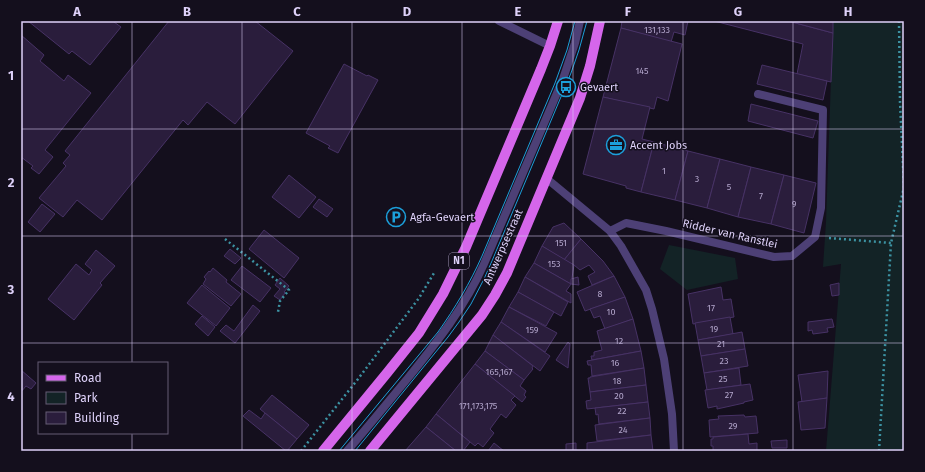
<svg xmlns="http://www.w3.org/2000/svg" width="925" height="472" font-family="'Fira Sans',sans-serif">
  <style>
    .green { fill: #132326 }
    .building { fill: #2a1d3c; stroke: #473265 }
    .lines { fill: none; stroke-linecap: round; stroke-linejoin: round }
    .path { stroke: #3c92a2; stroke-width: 2.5; stroke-dasharray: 2 3; stroke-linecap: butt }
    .service { stroke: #4d4076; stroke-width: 8 }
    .minor { stroke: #4d4076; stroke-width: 8 }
    .primary { stroke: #d566eb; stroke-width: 10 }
    .tram { stroke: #1c9fda; stroke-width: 1 }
    .grid { fill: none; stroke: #ded1f9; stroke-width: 1; stroke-opacity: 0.55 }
    .labels { text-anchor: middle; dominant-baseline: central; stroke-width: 3; stroke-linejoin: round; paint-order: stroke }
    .number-label { font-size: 9px; fill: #b1a4ca }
    .shield { fill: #140f1d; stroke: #a197b7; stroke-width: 1 }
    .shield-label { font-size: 10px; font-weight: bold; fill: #ded1f9 }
    .poi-label { font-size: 11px; fill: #ded1f9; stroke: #140f1d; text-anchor: start }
    .street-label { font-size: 11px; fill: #ded1f9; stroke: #140f1d }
    .neatline { fill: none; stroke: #ded1f9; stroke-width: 1.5 }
    .grid-label { font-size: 13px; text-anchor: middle; font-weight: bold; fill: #ded1f9 }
  </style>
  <rect width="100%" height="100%" fill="#140f1d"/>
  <!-- green -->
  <g class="green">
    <polygon points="833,21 904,21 904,451 826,451 841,264 823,267 826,222"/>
    <polygon points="669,245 735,258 738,279 687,290 660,269"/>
  </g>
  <!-- building -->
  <g class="building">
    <polygon points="28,21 115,21 114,22 121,27 90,65 72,51 69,54"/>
    <polygon points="169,21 255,21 293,51 235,124 207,102 188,125 183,120 102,220 77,200 63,217 39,198 66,166 63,163 70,155 65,151"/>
    <polygon points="622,21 688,21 685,35 674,32 671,42 621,28"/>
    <polygon points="714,21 788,21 833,33 831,82 797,74 803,44"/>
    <polygon points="788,21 833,21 833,33"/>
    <polygon points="621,28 682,44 668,101 657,97 654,109 603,97"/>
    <polygon points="21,35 44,55 40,61 64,81 68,75 91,93 45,150 53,157 39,174 31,168 33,166 21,157"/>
    <polygon points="344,64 367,76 368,75 378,80 338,153 328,148 330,146 306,133"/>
    <polygon points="762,65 827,81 823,100 757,84"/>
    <polygon points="603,97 650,107 642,139 654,142 641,192 626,188 626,186 583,174"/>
    <polygon points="751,104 818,121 813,138 748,121"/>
    <polygon points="654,142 688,151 675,200 641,192"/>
    <polygon points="688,151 720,159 707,208 675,200"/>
    <polygon points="720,159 751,167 738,217 707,208"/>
    <polygon points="751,167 784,175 771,224 738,217"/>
    <polygon points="289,175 316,197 299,218 272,197"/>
    <polygon points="784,175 816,183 804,233 771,224"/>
    <polygon points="319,199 333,209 327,217 313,207"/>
    <polygon points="42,204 55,214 40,232 28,222"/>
    <polygon points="564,223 581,239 564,260 542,246 553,227"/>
    <polygon points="264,230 299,258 284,278 249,249"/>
    <polygon points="581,239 603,261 614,276 592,285 588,276 595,272 589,265 580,270 574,265 564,260"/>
    <polygon points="542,246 574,265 571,284 534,263"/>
    <polygon points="230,249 241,258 235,264 224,256"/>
    <polygon points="96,250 115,266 100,283 102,285 74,320 48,299 76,264 89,275 92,270 85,264"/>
    <polygon points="534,263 571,284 566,291 571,294 571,303 525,277"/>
    <polygon points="242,266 271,288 260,302 231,280"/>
    <polygon points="213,268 227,280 226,282 241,294 231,306 203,284 206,279 204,277 209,271 210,272"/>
    <polygon points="614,276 625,297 585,311 577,292"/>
    <polygon points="525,277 568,302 561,316 518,292"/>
    <polygon points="578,277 579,285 571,284 571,279"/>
    <polygon points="280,278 289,286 284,292 285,293 280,300 274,296 280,289 275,285"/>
    <polygon points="839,283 839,295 832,296 830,285"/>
    <polygon points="202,285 230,308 216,326 187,303"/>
    <polygon points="721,287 723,300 731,299 734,317 693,324 688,294"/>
    <polygon points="518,292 554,312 546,326 509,307"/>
    <polygon points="625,297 633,319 605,329 600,316 594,318 590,309"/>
    <polygon points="253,305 260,311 235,343 220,331 226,325 234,331"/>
    <polygon points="509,307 557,333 545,352 501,322"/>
    <polygon points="202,316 215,327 208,336 195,324"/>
    <polygon points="730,317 733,334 698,340 695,323"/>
    <polygon points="633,319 641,351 592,360 591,356 594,356 594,352 602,350 597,331"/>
    <polygon points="832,319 834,327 827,328 828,332 813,334 812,330 808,331 808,322"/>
    <polygon points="501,322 550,356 540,371 493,335"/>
    <polygon points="742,332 745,349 701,356 698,340"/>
    <polygon points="493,335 533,366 532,368 533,369 524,380 485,351"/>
    <polygon points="568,342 570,344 568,368 556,360"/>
    <polygon points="745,349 748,366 704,373 701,356"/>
    <polygon points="485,351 524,380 520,386 526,391 524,395 526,397 522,402 475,364"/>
    <polygon points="641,351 644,368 592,376 591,365 588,365 587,361"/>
    <polygon points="475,364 515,396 511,400 516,405 506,418 501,414 490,429 494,433 483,447 478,443 475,446 436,414"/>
    <polygon points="644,368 646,385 590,392 588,378 590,378 590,377"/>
    <polygon points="739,368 741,385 707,390 704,373"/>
    <polygon points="21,370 36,383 31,389 26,386 21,392"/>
    <polygon points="828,371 827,398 802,402 798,375"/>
    <polygon points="750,384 753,400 744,402 744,403 717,409 717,406 708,408 705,390"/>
    <polygon points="646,385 648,402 587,409 586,401 591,400 590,392"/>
    <polygon points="272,395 309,425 297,439 260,409"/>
    <polygon points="827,398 825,428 801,430 798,402"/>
    <polygon points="648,402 650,418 599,424 598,414 596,415 595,408"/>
    <polygon points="249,410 261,419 265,413 297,439 287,451 286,451 243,416"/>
    <polygon points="436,414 470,442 463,451 456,451 426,427"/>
    <polygon points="744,415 745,417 756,416 758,433 710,437 709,420 719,419 718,416"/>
    <polygon points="650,418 651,435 597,441 595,425"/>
    <polygon points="426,427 456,451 405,451"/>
    <polygon points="748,434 749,444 757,443 757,451 713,451 713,446 711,446 711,439 713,439 713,437"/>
    <polygon points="651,435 653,451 587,451 587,443"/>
    <polygon points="787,440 787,448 772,448 771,441"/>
    <polygon points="494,443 504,451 488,451"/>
    <polygon points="576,443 576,451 566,451 566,444"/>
  </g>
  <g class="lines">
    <!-- path -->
    <g class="path">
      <polyline points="829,238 891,243"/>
      <polyline points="225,239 289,290 280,301 278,312"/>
      <polyline points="301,451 358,379 419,298 434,273"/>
      <polyline points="879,451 891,243 904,187 900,102 899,21"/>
    </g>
    <!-- service -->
    <path class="service" d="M347 451C368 427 388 402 408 378 437 342 465 307 484 264L563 79 575 43 580 21"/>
    <!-- minor -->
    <g class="minor">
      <polyline points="499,21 550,46"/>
      <polyline points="546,178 610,231 621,246 646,290 652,309 664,359 672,414 674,451"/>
      <polyline points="610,231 626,223 666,231 774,257 792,256 815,237 821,208 823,110 758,94"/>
    </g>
    <!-- primary -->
    <g class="primary">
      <polyline points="323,451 387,373 419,333 443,294 466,247 541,69 550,46 558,21"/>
      <polyline points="370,451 482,315 495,295 507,273 580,98 590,66 600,21"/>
    </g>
    <!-- tram -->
    <g class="tram">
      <path d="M339 451 438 332C455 308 470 283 482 256L555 83 567 50 575 21"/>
      <polyline points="355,451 448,337 459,322 471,304 484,279 492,261 571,73 579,50 587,21"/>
    </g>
  </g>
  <!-- grid -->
  <path class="grid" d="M132 21V363M242 21V451M352 21V451M462 21V451M573 21V451M683 21V451M793 21V451M21 129H904M21 236H904M21 343H904M132 433V451"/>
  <!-- icons -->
  <defs>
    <g id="bus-ring" transform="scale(1)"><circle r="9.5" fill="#140f1d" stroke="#1c9fda" stroke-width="1.5"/><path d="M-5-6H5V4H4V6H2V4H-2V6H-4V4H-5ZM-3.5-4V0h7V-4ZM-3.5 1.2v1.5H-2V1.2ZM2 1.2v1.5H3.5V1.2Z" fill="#1c9fda"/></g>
    <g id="office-ring" transform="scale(1)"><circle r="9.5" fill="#140f1d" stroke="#1c9fda" stroke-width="1.5"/><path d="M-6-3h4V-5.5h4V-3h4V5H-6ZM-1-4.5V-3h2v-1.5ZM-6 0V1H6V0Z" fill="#1c9fda"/></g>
    <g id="parking-ring" transform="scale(1)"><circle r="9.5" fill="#140f1d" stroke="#1c9fda" stroke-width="1.5"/><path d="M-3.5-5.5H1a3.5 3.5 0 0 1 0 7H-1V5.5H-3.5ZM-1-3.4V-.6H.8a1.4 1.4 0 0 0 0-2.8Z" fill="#1c9fda"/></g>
  </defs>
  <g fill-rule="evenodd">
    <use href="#bus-ring" x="566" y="87"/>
    <use href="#office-ring" x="616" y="145"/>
    <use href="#parking-ring" x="396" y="217"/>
  </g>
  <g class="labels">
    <!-- number labels -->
    <g class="number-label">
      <text x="657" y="30">131,133</text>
      <text x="642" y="71">145</text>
      <text x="664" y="171">1</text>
      <text x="697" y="179">3</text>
      <text x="729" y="187">5</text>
      <text x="761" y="196">7</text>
      <text x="794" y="204">9</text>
      <text x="561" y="243">151</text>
      <text x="554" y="264">153</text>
      <text x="600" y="294">8</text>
      <text x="711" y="308">17</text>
      <text x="611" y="312">10</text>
      <text x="714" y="329">19</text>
      <text x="532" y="330">159</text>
      <text x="619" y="341">12</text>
      <text x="721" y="344">21</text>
      <text x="724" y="361">23</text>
      <text x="615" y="363">16</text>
      <text x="499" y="372">165,167</text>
      <text x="723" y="379">25</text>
      <text x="617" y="381">18</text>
      <text x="729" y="395">27</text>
      <text x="619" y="396">20</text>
      <text x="478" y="406">171,173,175</text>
      <text x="622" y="411">22</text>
      <text x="733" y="426">29</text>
      <text x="623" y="430">24</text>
    </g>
    <!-- shield labels -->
    <rect class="shield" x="449" y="253" width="20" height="16" rx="3"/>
    <g class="shield-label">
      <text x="459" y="261">N1</text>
    </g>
    <!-- poi labels -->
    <g class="poi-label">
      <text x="580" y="87">Gevaert</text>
      <text x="630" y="145">Accent Jobs</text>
      <text x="410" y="217">Agfa-Gevaert</text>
    </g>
    <!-- street labels -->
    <g class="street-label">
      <text transform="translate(730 234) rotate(13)">Ridder van Ranstlei</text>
      <text transform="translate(503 247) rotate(-66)">Antwerpsestraat</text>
    </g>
  </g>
  <!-- border -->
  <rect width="925" height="472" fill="none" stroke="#140f1d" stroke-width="44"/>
  <!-- legend -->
  <rect x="38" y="362" width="130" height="72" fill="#140f1d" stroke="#655d75"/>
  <rect x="46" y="375" width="20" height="6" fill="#d566eb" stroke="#655d75"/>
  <text x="74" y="382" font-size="12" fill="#ded1f9">Road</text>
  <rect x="46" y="392" width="20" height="12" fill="#132326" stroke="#655d75"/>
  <text x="74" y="402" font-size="12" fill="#ded1f9">Park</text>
  <rect x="46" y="412" width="20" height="12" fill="#2a1d3c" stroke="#655d75"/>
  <text x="74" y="422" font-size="12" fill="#ded1f9">Building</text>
  <rect x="22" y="22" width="881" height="428" class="neatline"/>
  <g class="grid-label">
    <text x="77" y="16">A</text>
    <text x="187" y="16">B</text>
    <text x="297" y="16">C</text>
    <text x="407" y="16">D</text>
    <text x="518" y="16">E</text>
    <text x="628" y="16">F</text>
    <text x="738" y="16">G</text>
    <text x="848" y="16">H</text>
    <text x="11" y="80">1</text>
    <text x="11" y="187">2</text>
    <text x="11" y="294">3</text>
    <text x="11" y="401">4</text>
  </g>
</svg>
